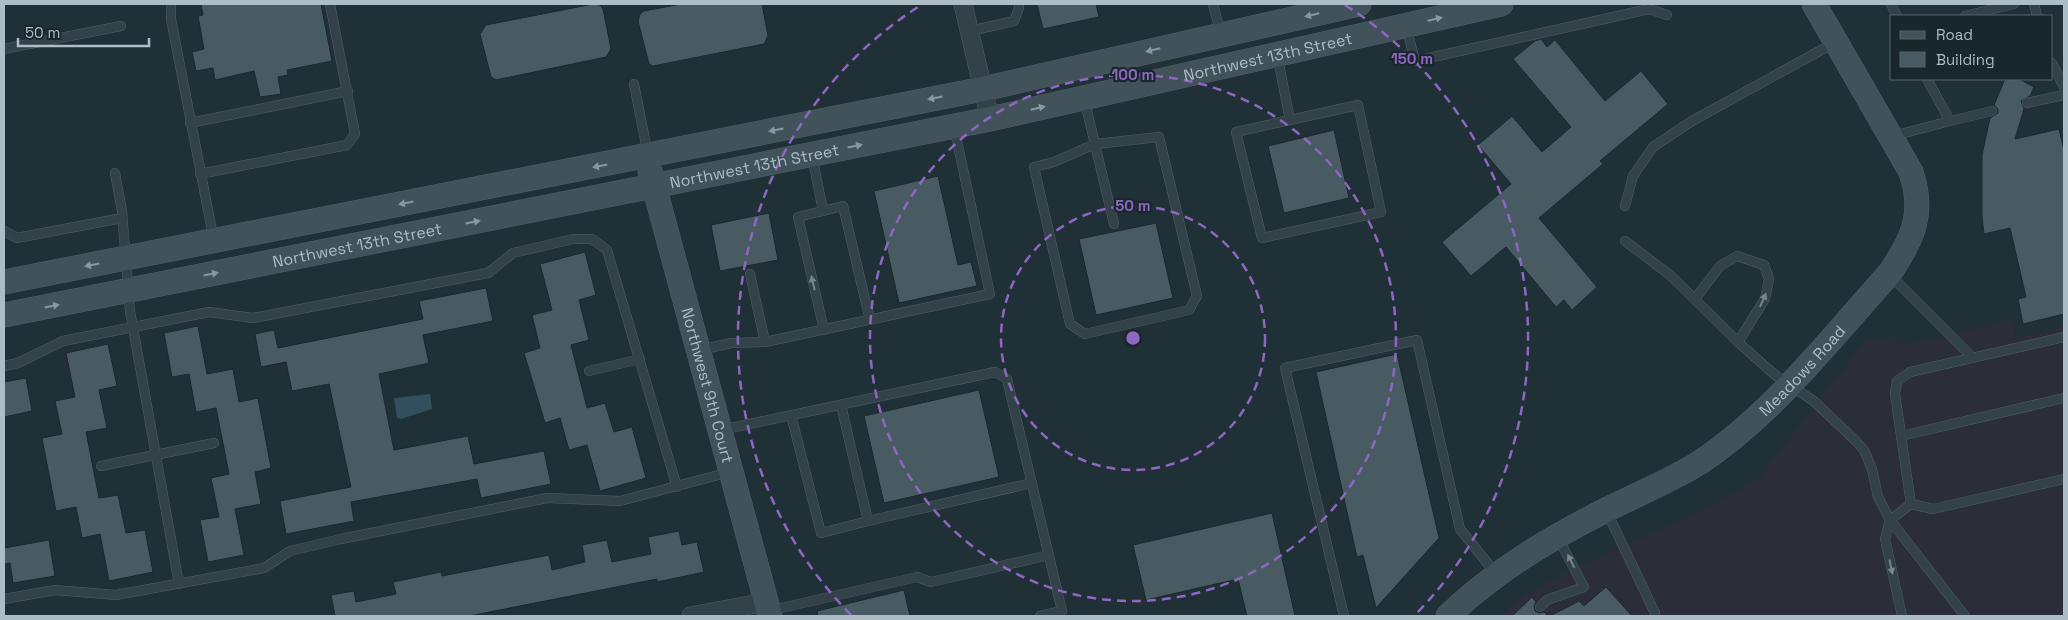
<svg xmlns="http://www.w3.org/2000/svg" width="2068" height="620" font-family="'Space Grotesk',sans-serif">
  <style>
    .medical { fill: #2b2d39 }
    .water { fill: #314f5c }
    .building { fill: #485b63; stroke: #1b282e }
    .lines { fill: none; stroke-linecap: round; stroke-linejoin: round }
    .lane-casing { stroke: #515f66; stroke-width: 10 }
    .street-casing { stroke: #515f66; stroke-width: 19 }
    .secondary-casing { stroke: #515f66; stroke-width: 25 }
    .lane { stroke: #334248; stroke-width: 9 }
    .street { stroke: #334248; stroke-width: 18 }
    .secondary { stroke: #41525b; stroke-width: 24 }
    .oneway { fill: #8798a0 }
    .oneway2 { fill: #76868d }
    .ring { fill: none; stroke: #8f66c1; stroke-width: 2.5; stroke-dasharray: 9 6 }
    .labels { text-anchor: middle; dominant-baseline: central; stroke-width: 4.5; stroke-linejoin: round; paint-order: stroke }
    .street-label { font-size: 16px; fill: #adbdc5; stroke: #19262c }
    .centre { fill: #8f66c1; stroke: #19262c; stroke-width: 2.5 }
    .ring-label { font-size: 15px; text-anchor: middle; font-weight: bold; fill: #8f66c1; stroke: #19262c; stroke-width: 4.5; stroke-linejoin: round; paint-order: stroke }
  </style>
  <rect width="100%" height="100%" fill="#203037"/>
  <!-- medical -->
  <polygon class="medical" points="2012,320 2017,338 2064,327 2064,616 1499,616 1522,597 1562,574 1707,508 1758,479 1867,339 1913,343"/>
  <!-- water -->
  <polygon class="water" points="430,394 432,409 401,419 397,418 394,398"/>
  <!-- building -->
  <g class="building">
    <polygon points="201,4 321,4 332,61 287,70 288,75 278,77 281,94 260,97 254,71 215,80 213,68 196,71 192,52 204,49 198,16 203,15"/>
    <polygon points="593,4 600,5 603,9 611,49 606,57 496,80 491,77 480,34 486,25"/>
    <polygon points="681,4 762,4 768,36 764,44 653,66 649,64 638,21 640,14 644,11"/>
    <polygon points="1037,4 1096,4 1099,17 1043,29"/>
    <polygon points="1541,39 1547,47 1555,40 1605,101 1641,71 1668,104 1600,161 1603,164 1539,218 1597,287 1572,310 1564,300 1556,307 1506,247 1471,276 1442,242 1511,184 1478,145 1512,116 1542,152 1571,127 1513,59 1535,41"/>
    <polygon points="2005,79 2019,79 2034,87 2030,96 2021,101 2024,109 2015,139 2059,129 2064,150 2064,314 2023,324 2018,299 2026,297 2010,228 1984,234 1982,217 1982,155 1990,118 1998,113 1998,109 1994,105"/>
    <polygon points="1334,130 1349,198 1284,213 1268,146"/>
    <polygon points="938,176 958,265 971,262 977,286 899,303 874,191"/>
    <polygon points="769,213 778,260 720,271 711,225"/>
    <polygon points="1156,223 1173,298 1096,315 1079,239"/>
    <polygon points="585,252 596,295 579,300 589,340 571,345 587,408 605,403 614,432 632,427 646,478 600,491 587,445 569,450 560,418 545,423 524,353 540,348 532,315 552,310 540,264"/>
    <polygon points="486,288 493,321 423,335 429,363 379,374 394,450 468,436 474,464 544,451 551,484 481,498 477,479 351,502 354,521 286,534 280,501 351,487 329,384 292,391 286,362 261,367 255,334 274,330 278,348 423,319 419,301"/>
    <polygon points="198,326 207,374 233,369 239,402 258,398 271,468 255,472 261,504 235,509 244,555 208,562 200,520 219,517 211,478 229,474 216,408 196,412 189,374 172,377 164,333"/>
    <polygon points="108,344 117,386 99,390 107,428 86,432 99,498 118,495 126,533 145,530 153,572 109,581 100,534 82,538 76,507 56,511 42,438 62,434 55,401 75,397 66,353"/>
    <polygon points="1397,354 1439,538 1376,608 1363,555 1357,557 1316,372"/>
    <polygon points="26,378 32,411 4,417 4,382"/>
    <polygon points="979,390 999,477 884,503 864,416"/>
    <polygon points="1272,513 1295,616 1247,616 1238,579 1146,600 1133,545"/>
    <polygon points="679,531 682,545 697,542 704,572 657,582 657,579 469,616 335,616 331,595 354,591 356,602 396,594 393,582 441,572 442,576 549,555 552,570 585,562 582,545 607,540 612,562 651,554 648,537"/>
    <polygon points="49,540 55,576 13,583 10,563 4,564 4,548"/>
    <polygon points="1606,587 1632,616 1550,616 1579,601 1584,606"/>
    <polygon points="904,590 910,616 818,616 817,611"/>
    <polygon points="1532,597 1536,602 1534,606 1535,611 1539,613 1544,612 1548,616 1512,616"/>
  </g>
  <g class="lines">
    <!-- lane casing -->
    <g class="lane-casing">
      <g id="lane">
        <polyline points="171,4 171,19 214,241"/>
        <polyline points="1213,4 1221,35"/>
        <polyline points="1891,4 1897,16"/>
        <polyline points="2034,4 2037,16"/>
        <polyline points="1965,16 2014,4"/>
        <polyline points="1406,26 1415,61 1649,9 1667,15"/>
        <polyline points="970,31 1014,21 1019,8 1019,4"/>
        <polyline points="4,49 121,26"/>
        <polyline points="1277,54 1290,120 1358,105 1381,212 1262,238 1236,132 1290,120"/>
        <polyline points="2052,63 2064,87"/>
        <polyline points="634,84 648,155"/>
        <polyline points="1084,98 1114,224"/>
        <polyline points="2027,103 2064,95"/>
        <polyline points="1950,121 1992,111"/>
        <polyline points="190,123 348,91"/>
        <polyline points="1893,136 1950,121 1927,79"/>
        <polygon points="1159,137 1197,296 1189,310 1085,334 1070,324 1034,167 1054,162 1095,144"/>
        <polyline points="812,155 823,211"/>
        <polyline points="115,173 122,211 130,311 179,584"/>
        <polyline points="200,174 347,145 355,134 330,4"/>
        <polyline points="1625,206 1633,176 1653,147 1692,121 1834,43"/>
        <polyline points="4,231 17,238 122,218"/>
        <polyline points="1625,241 1670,275 1738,342 1775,375 1815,402 1855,440 1864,450 1872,469 1878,497 1890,520 1911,504 1895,394 1897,381 1910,372 2064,337"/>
        <polyline points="750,274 765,342"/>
        <polyline points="1889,274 1973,358"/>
        <polyline points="1695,299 1720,266 1737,256 1764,265 1769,279 1765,299 1738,342"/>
        <polyline points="824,330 798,217 843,206 870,320"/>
        <polyline points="700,350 731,343 765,342 990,294 954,127"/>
        <polyline points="4,366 18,363 63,341 209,312 253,318 488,273 513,253 573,239 592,239 607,250 677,487"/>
        <polyline points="589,371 640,359"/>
        <polyline points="791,415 821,533 868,521 841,405"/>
        <polyline points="721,430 995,372 1007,379 1062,611 1040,616"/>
        <polyline points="1901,436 2064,398"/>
        <polyline points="101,466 214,443"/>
        <polyline points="1911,504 1933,509 2064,479"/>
        <polyline points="1606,510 1655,613"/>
        <polyline points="1890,520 1965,616"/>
        <polyline points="1890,520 1885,539 1902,616"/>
        <polyline points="868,521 1032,483"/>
        <polyline points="4,599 55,590 116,595 264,568 290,551 341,539 547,498 620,501 730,472"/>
        <polyline points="1540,607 1547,600 1584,587 1558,538"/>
        <polyline points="768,611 917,577 931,582 1049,555"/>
        <polyline points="1344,616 1285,368 1417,340 1460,529 1497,575"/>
      </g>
    </g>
    <!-- street casing -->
    <g class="street-casing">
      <g id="street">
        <polyline points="963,4 990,119"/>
        <polyline points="691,616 766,602"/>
      </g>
    </g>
    <!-- secondary casing -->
    <g class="secondary-casing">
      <g id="secondary">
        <path id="s1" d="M650 171 770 616"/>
        <polyline points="4,282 983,89 1359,4"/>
        <path id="s2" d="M4 315 990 119 1501 4"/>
        <path id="s3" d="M1448 616C1495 571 1550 538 1608 509 1638 494 1670 481 1699 463 1773 414 1830 339 1889 274 1913 239 1925 214 1911 172L1814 4"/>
      </g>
    </g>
    <!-- lane -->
    <use href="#lane" class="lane"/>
    <!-- street -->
    <use href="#street" class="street"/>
    <!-- secondary -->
    <use href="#secondary" class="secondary"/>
  </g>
  <!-- one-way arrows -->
  <defs><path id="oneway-solid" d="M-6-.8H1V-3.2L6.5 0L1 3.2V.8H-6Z" transform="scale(1.25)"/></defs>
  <g class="oneway">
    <use href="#oneway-solid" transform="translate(1312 15) rotate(167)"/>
    <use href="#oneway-solid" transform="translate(1435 19) rotate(-13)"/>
    <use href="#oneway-solid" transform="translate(1153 50) rotate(167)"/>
    <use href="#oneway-solid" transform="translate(935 98) rotate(169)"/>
    <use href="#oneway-solid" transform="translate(1038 108) rotate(-13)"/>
    <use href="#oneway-solid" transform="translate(776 130) rotate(169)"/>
    <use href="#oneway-solid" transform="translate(855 146) rotate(-11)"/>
    <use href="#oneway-solid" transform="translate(600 166) rotate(169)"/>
    <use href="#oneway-solid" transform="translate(406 203) rotate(169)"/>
    <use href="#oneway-solid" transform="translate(473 222) rotate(-11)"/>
    <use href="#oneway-solid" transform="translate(92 265) rotate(169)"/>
    <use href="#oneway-solid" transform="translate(211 274) rotate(-11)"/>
    <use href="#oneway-solid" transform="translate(52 306) rotate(-11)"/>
  </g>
  <g class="oneway2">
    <use href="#oneway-solid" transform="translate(813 283) rotate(-103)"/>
    <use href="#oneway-solid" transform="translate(1763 300) rotate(-66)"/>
    <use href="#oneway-solid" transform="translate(1571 561) rotate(-117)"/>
    <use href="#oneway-solid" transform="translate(1891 567) rotate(78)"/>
  </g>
  <!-- distance rings -->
  <g class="ring">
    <circle cx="1133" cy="338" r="132"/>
    <circle cx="1133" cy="338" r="263"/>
    <path d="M851 615A395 395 0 0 1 921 5M1345 5A395 395 0 0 1 1415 615"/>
  </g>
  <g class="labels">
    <!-- street labels -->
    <g class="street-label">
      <text stroke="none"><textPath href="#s2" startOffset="1290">Northwest 13th Street</textPath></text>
      <text stroke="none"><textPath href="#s2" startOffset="765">Northwest 13th Street</textPath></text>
      <text stroke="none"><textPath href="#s2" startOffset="360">Northwest 13th Street</textPath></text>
      <text stroke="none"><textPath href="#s3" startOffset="434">Meadows Road</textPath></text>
      <text stroke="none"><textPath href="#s1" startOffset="222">Northwest 9th Court</textPath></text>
    </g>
  </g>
  <circle cx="1133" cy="338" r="8" class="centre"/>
  <g class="ring-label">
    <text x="1412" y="64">150 m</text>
    <text x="1133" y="80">100 m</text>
    <text x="1133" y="211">50 m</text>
  </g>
  <!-- border -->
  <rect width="2068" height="620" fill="none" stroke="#adbdc5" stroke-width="10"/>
  <!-- legend -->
  <rect x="1890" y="15" width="162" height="65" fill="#19262c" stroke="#546269"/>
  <rect x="1900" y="31" width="25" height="8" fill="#41525b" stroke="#546269"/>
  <text x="1936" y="40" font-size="15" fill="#adbdc5">Road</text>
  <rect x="1900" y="52" width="25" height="15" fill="#485b63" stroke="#546269"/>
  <text x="1936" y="65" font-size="15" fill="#adbdc5">Building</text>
  <!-- scale -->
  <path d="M18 38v8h131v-8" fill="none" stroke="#adbdc5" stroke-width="2.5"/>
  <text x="25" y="38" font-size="15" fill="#adbdc5" stroke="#19262c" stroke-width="4" paint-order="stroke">50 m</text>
</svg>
